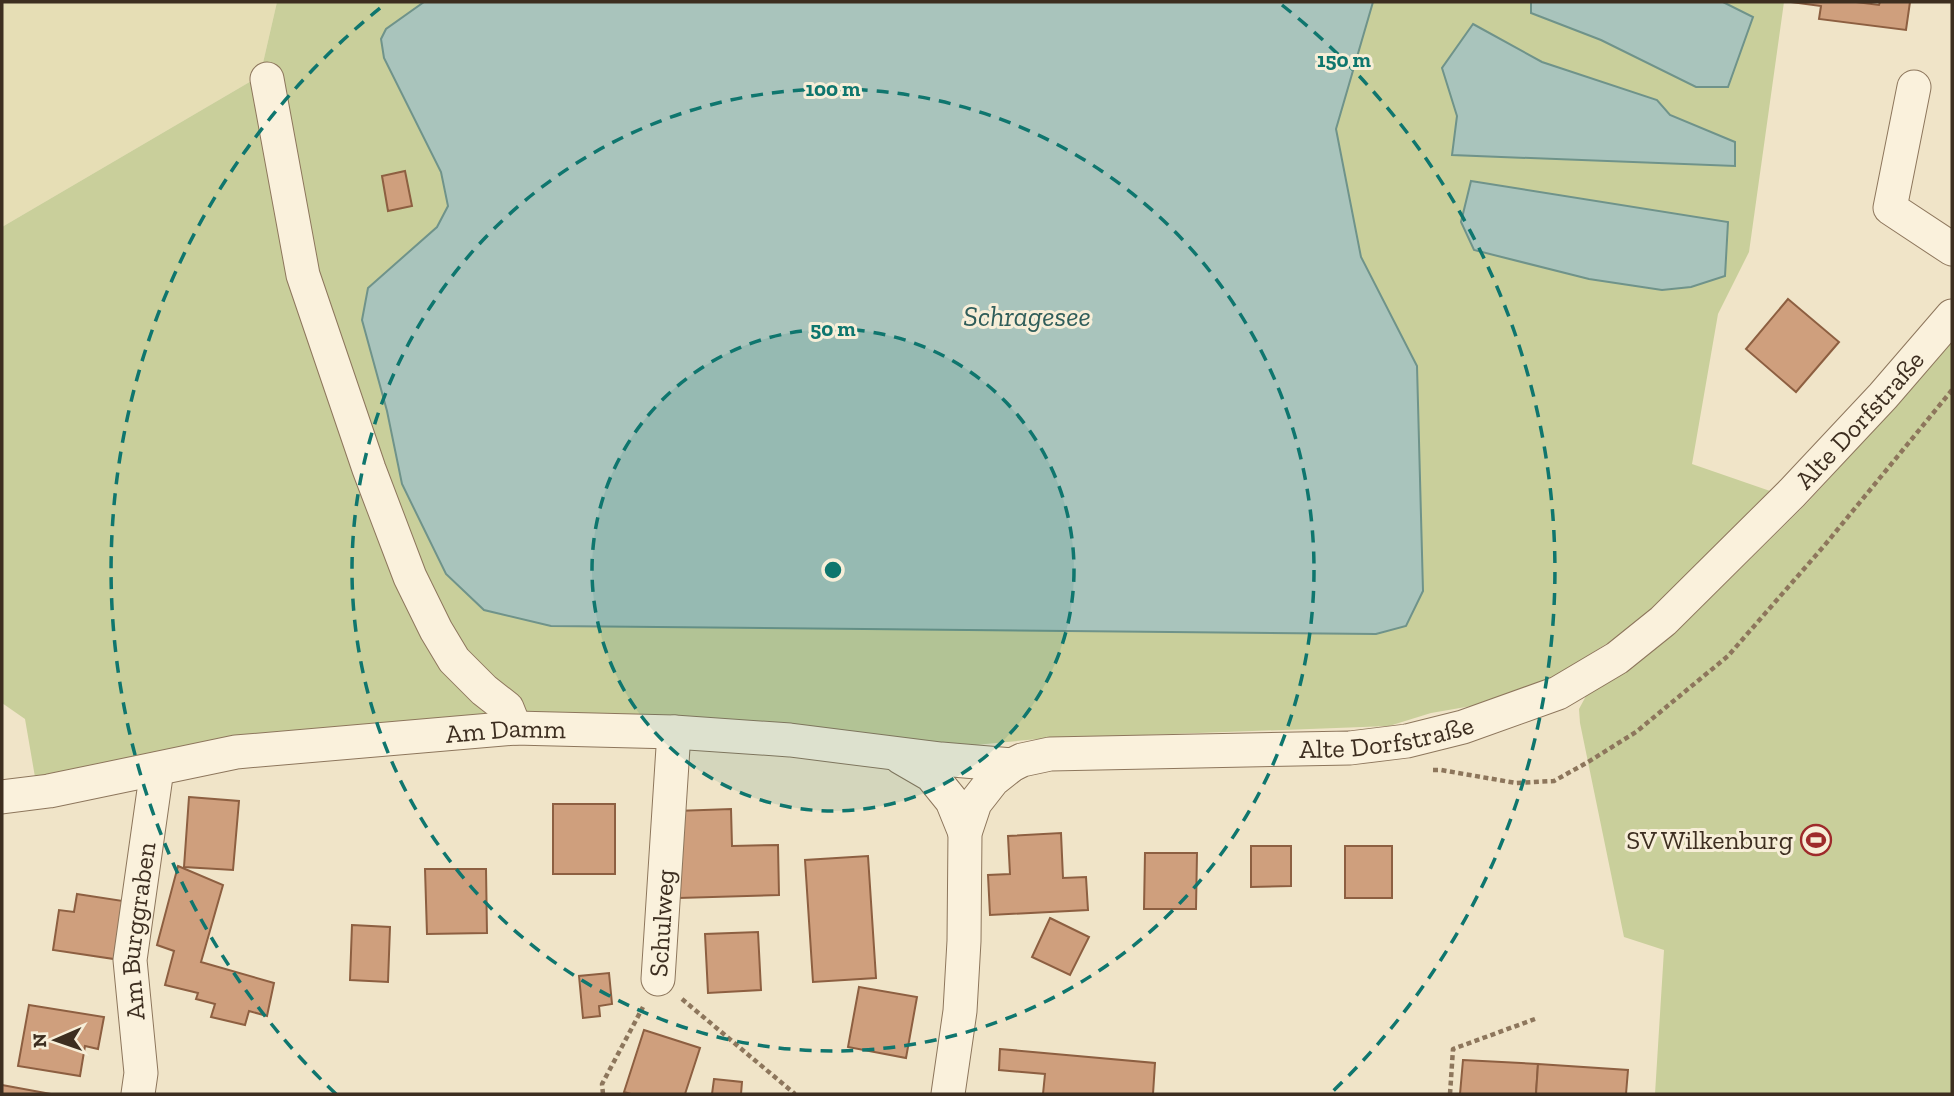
<svg xmlns="http://www.w3.org/2000/svg" width="1954" height="1096" font-family="'Zilla Slab',serif">
  <style>
    .farmland { fill: #e6deb5 }
    .green { fill: #c9cf9b; fill-rule: evenodd }
    .water { fill: #a9c4bc; stroke: #6f938a; stroke-width: 2 }
    .building { fill: #cf9f7d; stroke: #8d5f41; stroke-width: 2 }
    .lines { fill: none; stroke-linecap: round; stroke-linejoin: round }
    .minor-casing { stroke: #8d765c; stroke-width: 35 }
    .path { stroke: #8d765c; stroke-width: 4.5; stroke-dasharray: 5 3.5; stroke-linecap: butt }
    .minor { stroke: #faf1dc; stroke-width: 33 }
    .ring { fill: none; stroke: #0f766e; stroke-width: 3.5; stroke-dasharray: 12 9 }
    .labels { text-anchor: middle; dominant-baseline: central; stroke-width: 6; stroke-linejoin: round; paint-order: stroke }
    .street-label { font-size: 26px; fill: #3d2e20; stroke: #f7eed8 }
    .poi-label { font-size: 26px; fill: #3d2e20; stroke: #f7eed8; text-anchor: end }
    .water-label { font-size: 28px; font-style: italic; fill: #2f5d5a; stroke: #f7eed8 }
    .centre { fill: #0f766e; stroke: #f7eed8; stroke-width: 3.5 }
    .ring-label { font-size: 21px; text-anchor: middle; font-weight: bold; fill: #0f766e; stroke: #f7eed8; stroke-width: 6; stroke-linejoin: round; paint-order: stroke }
  </style>
  <rect width="100%" height="100%" fill="#f0e4c8"/>
  <!-- farmland -->
  <polygon class="farmland" points="2,2 277,2 260,76 2,227"/>
  <!-- green -->
  <g class="green">
    <path d="M277 2H424L386 29 381 39 384 58 441 172 448 207 437 227 368 288 387 411 402 484 484 610 551 626 1376 634 1406 626 1423 591 1417 366 1361 257 1336 129 1373 2H1531L1532 13 1601 40 1696 87H1728L1753 17 1723 2H1784L1749 252 1718 314 1692 464 1773 492 1656 608 1611 641 1552 678 1489 703 1431 713 1389 726 1038 739 975 745 792 729 574 715 35 777 25 719 2 703V227L260 76ZM1474 24 1542 62 1657 100 1670 115 1735 142V165L1452 155 1457 116ZM1472 181 1728 222 1691 287 1662 290 1589 279 1474 250Z"/>
    <polygon points="1952,340 1952,1094 1655,1094 1664,950 1624,937 1580,723 1579,709 1586,696 1626,670 1675,633 1807,503 1896,406"/>
  </g>
  <!-- water -->
  <g class="water">
    <polygon points="424,2 1373,2 1336,129 1361,257 1417,366 1423,591 1406,626 1376,634 551,626 484,610 446,574 402,484 387,411 362,320 368,288 437,227 448,206 441,172 384,58 381,39 386,29"/>
    <polygon points="1531,2 1723,2 1753,17 1728,87 1696,87 1601,40 1531,13"/>
    <polygon points="1473,24 1542,62 1657,100 1670,115 1735,142 1735,166 1452,155 1457,116 1442,68"/>
    <polygon points="1471,181 1728,222 1725,276 1691,287 1662,290 1589,279 1474,250 1461,222"/>
  </g>
  <!-- building -->
  <g class="building">
    <polygon points="1791,2 1856,2 1879,5 1880,2 1910,2 1906,30 1819,19 1821,6"/>
    <polygon points="405,171 412,206 388,211 382,176"/>
    <polygon points="1788,299 1839,342 1796,392 1746,349"/>
    <polygon points="189,797 239,801 233,870 184,867"/>
    <rect x="553" y="804" width="62" height="70"/>
    <polygon points="731,809 732,846 778,845 779,895 679,898 676,811"/>
    <polygon points="1061,833 1063,878 1086,877 1088,910 990,915 988,875 1010,874 1008,836"/>
    <polygon points="1251,846 1291,846 1291,886 1251,887"/>
    <rect x="1345" y="846" width="47" height="52"/>
    <polygon points="1145,853 1197,853 1196,909 1144,909"/>
    <polygon points="868,856 876,978 813,982 805,860"/>
    <polygon points="178,866 223,885 201,962 274,983 267,1016 249,1011 245,1025 211,1017 215,1004 196,999 198,993 165,985 174,951 157,945"/>
    <polygon points="425,869 486,869 487,933 427,934"/>
    <polygon points="77,894 123,901 114,959 53,950 59,910 74,912"/>
    <polygon points="1050,918 1089,937 1070,975 1032,957"/>
    <polygon points="352,925 390,927 388,982 350,980"/>
    <polygon points="758,932 761,990 708,993 705,934"/>
    <polygon points="609,973 612,1004 599,1006 600,1016 583,1018 579,976"/>
    <polygon points="859,987 917,997 906,1058 848,1047"/>
    <polygon points="29,1005 104,1017 98,1049 85,1046 80,1076 18,1066"/>
    <polygon points="644,1030 700,1048 685,1094 631,1094 624,1092"/>
    <polygon points="1000,1049 1155,1063 1153,1094 1043,1094 1045,1074 999,1070"/>
    <polygon points="1463,1060 1538,1064 1536,1094 1460,1094"/>
    <polygon points="1538,1064 1628,1070 1626,1094 1536,1094"/>
    <polygon points="714,1079 742,1082 741,1094 712,1094"/>
    <polygon points="2,1085 51,1094 2,1094"/>
  </g>
  <g class="lines">
    <!-- minor casing -->
    <g class="minor-casing">
      <g id="minor">
        <polyline points="267,79 303,275 369,469 410,577 436,630 454,660 484,690 507,708 515,728"/>
        <polyline points="1914,87 1890,208 1952,249"/>
        <polyline points="900,757 931,775 952,801 965,833"/>
        <path id="s1" d="M2 797 49 791 236 752 515 728 674 732 790 740 941 759 1012 765"/>
        <path id="s2" d="M658 979 674 732"/>
        <path id="s3" d="M138 1094 141 1073 130 960 157 769"/>
        <path id="s4" d="M948 1094 960 1011 964 941 965 833 975 803 993 780 1012 765 1022 760 1050 754 1350 748 1407 741 1463 727 1558 693 1617 658 1663 621 1792 493 1883 396 1952 316"/>
      </g>
    </g>
    <!-- path -->
    <g class="path">
      <polyline points="1433,770 1441,770 1516,783 1554,781 1588,762 1636,732 1728,656 1824,546 1952,390"/>
      <polyline points="682,999 795,1094"/>
      <polyline points="603,1094 602,1084 643,1007"/>
      <polyline points="1450,1094 1453,1049 1535,1019"/>
    </g>
    <!-- minor -->
    <use href="#minor" class="minor"/>
  </g>
  <!-- distance rings -->
  <circle cx="833" cy="570" r="241" fill="#0f766e" fill-opacity=".12"/>
  <g class="ring">
    <circle cx="833" cy="570" r="241"/>
    <circle cx="833" cy="570" r="481"/>
    <path d="M336 1094A722 722 0 0 1 384 5M1282 5A722 722 0 0 1 1330 1094"/>
  </g>
  <!-- icons -->
  <defs>
    <g id="stadium-ring" transform="scale(1.575)"><circle r="9.5" fill="#f7eed8" stroke="#9e2a2b" stroke-width="1.5"/><path d="M0-5a6.5 5 0 1 0 0 10a6.5 5 0 1 0 0-10ZM-3.5-1.8h7v3.6h-7Z" fill="#9e2a2b"/></g>
  </defs>
  <g fill-rule="evenodd">
    <use href="#stadium-ring" x="1816" y="840"/>
  </g>
  <g class="labels">
    <!-- street labels -->
    <g class="street-label">
      <text stroke="none"><textPath href="#s4" startOffset="1312">Alte Dorfstraße</textPath></text>
      <text stroke="none"><textPath href="#s1" startOffset="509">Am Damm</textPath></text>
      <text stroke="none"><textPath href="#s4" startOffset="724">Alte Dorfstraße</textPath></text>
      <text stroke="none"><textPath href="#s2" startOffset="56">Schulweg</textPath></text>
      <text stroke="none"><textPath href="#s3" startOffset="164">Am Burggraben</textPath></text>
    </g>
    <!-- poi labels -->
    <g class="poi-label">
      <text x="1793" y="840">SV Wilkenburg</text>
    </g>
    <!-- water labels -->
    <g class="water-label">
      <text x="1027" y="316">Schragesee</text>
    </g>
  </g>
  <circle cx="833" cy="570" r="10" class="centre"/>
  <g class="ring-label">
    <text x="1344" y="67">150 m</text>
    <text x="833" y="96">100 m</text>
    <text x="833" y="336">50 m</text>
  </g>
  <!-- border -->
  <rect width="1954" height="1096" fill="none" stroke="#3d2e20" stroke-width="7"/>
  <!-- north arrow -->
  <g transform="translate(56 1040) rotate(268)" stroke="#f7eed8" stroke-width="5" paint-order="stroke">
  <path d="M0-5L12 26L0 18L-12 26Z" fill="#3d2e20"/>
  <text y="-10" font-size="19" font-weight="bold" text-anchor="middle" fill="#3d2e20">N</text>
  </g>
</svg>
